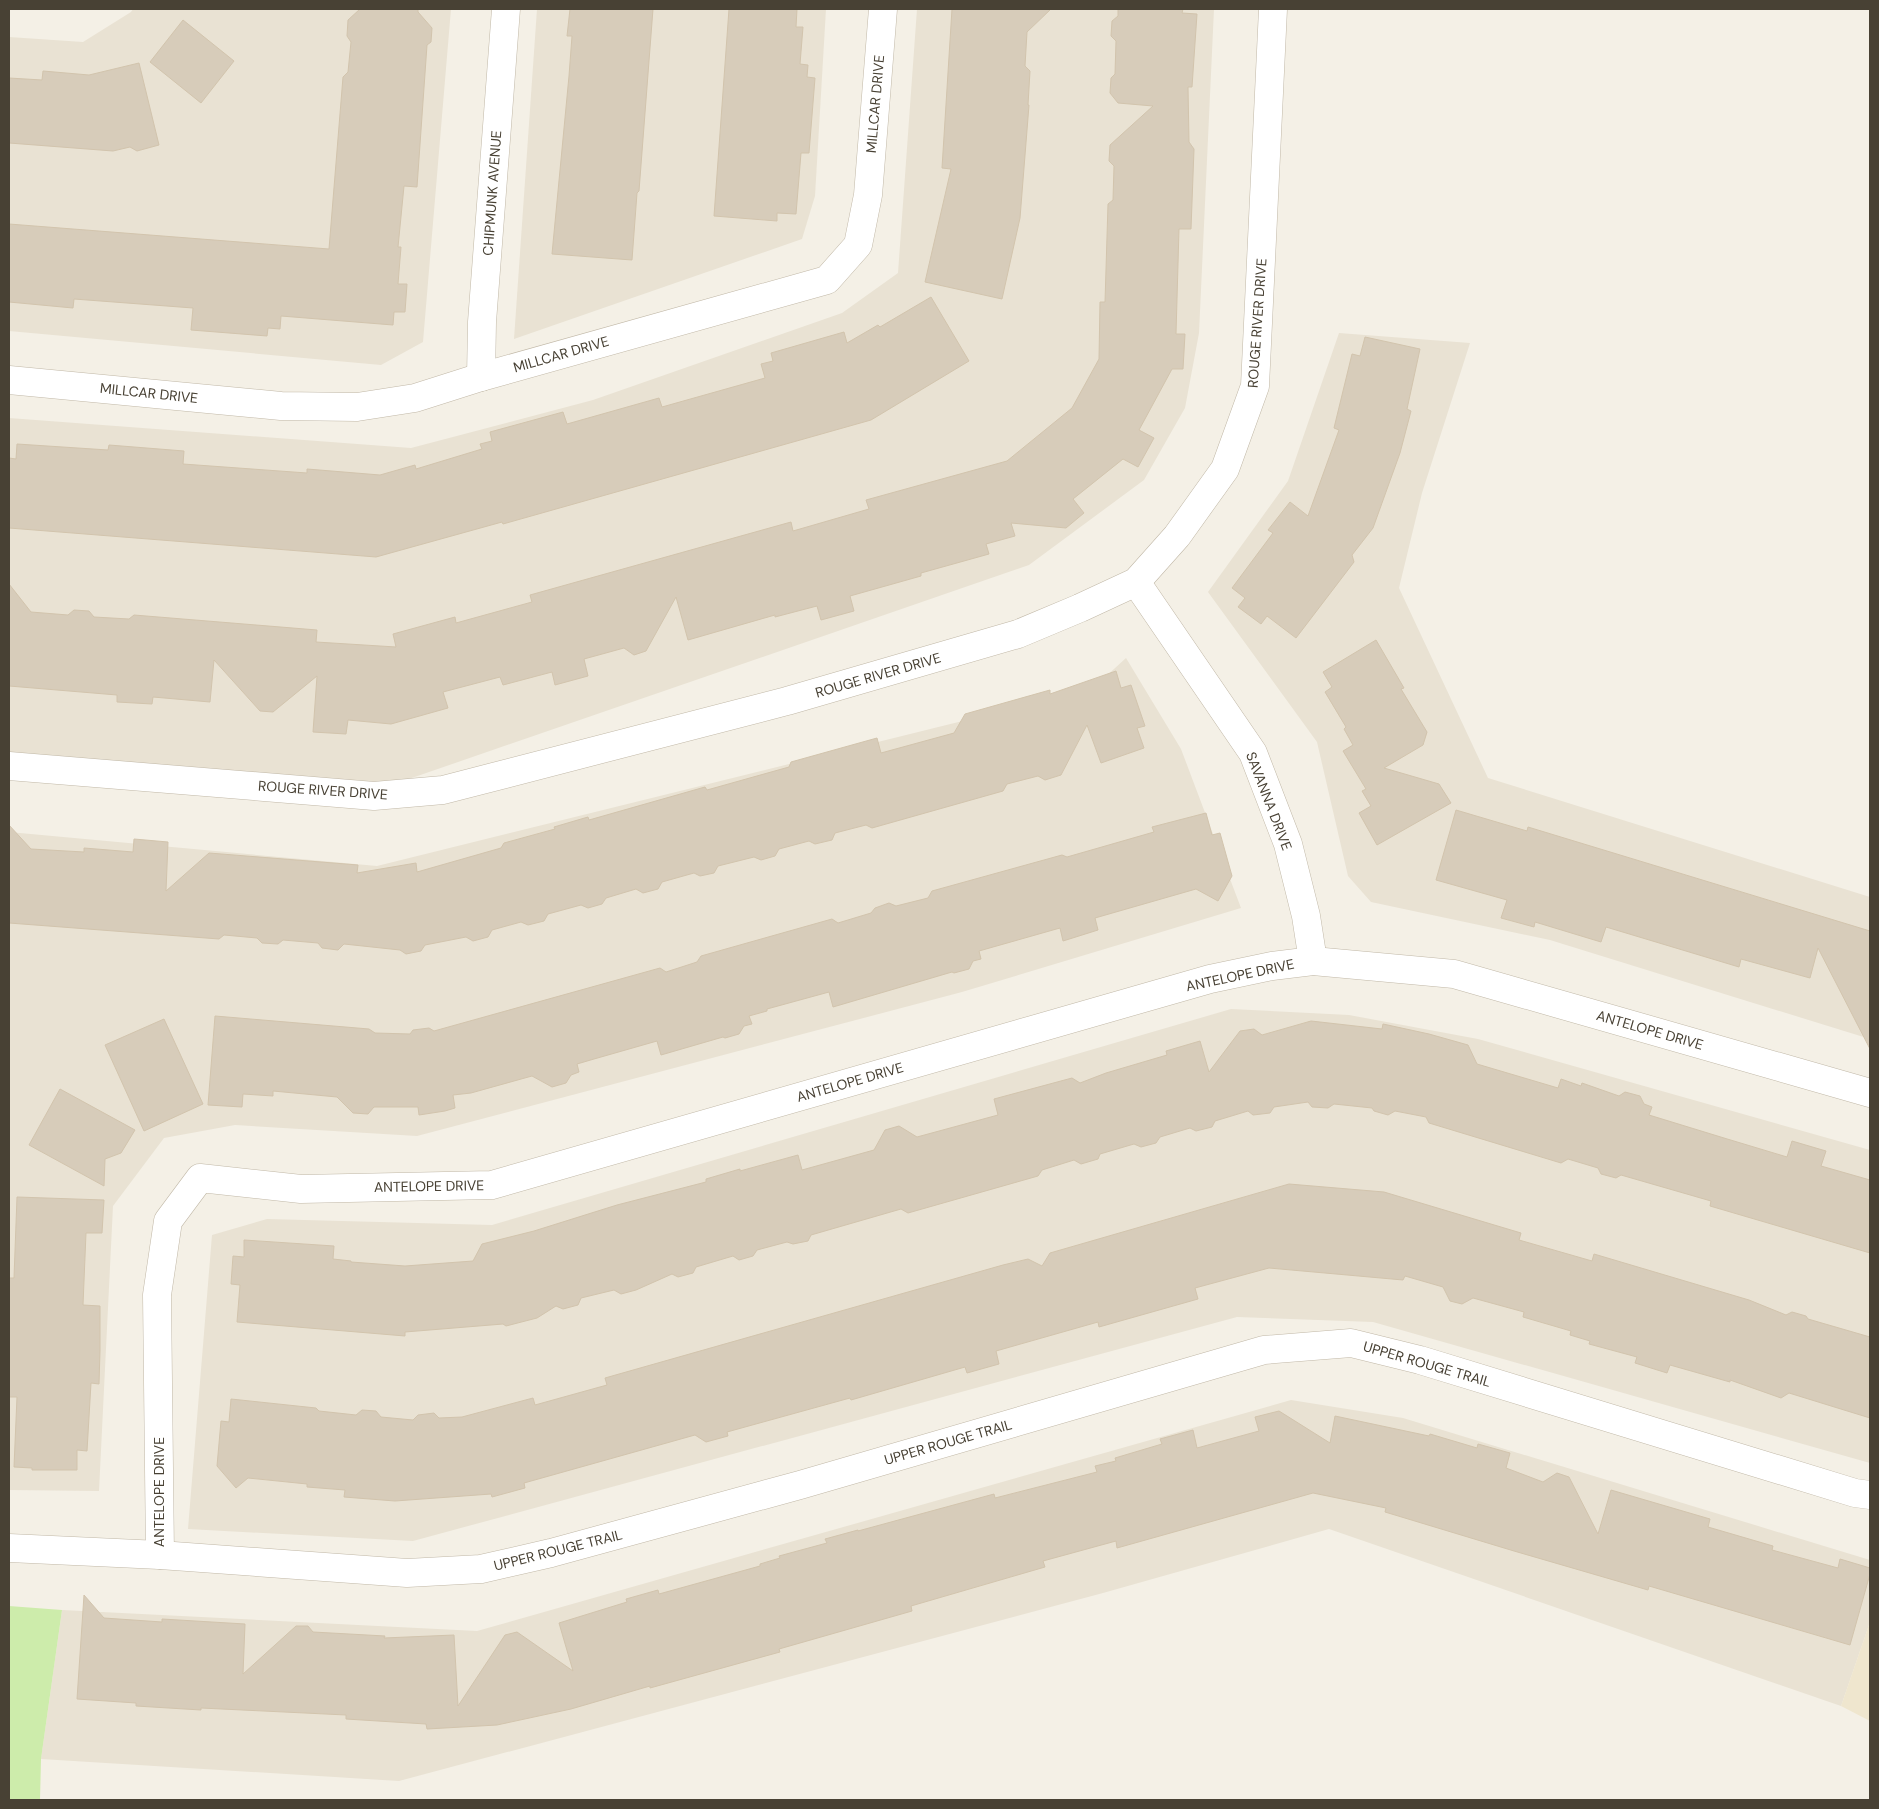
<svg xmlns="http://www.w3.org/2000/svg" width="1879" height="1809" font-family="'DM Sans',sans-serif">
  <style>
    .residential { fill: #e9e2d3 }
    .education { fill: #efe6ce }
    .green { fill: #cdecab }
    .building { fill: #d7ccba; stroke: #d2c4ad }
    .lines { fill: none; stroke-linecap: round; stroke-linejoin: round }
    .minor-casing { stroke: #c1b8a7; stroke-width: 29 }
    .minor { stroke: #fff; stroke-width: 28 }
    .labels { text-anchor: middle; dominant-baseline: central; stroke-width: 4.5; stroke-linejoin: round; paint-order: stroke }
    .street-label { font-size: 14px; fill: #484134; stroke: #fff }
  </style>
  <rect width="100%" height="100%" fill="#f4f0e6"/>
  <!-- residential -->
  <g class="residential">
    <polygon points="133,9 451,9 423,342 381,365 9,331 9,37 83,42 131,12"/>
    <polygon points="537,9 826,9 815,196 802,239 514,339"/>
    <polygon points="917,9 1214,9 1199,333 1185,408 1144,480 1029,565 374,791 9,764 9,418 411,448 593,400 842,313 898,273"/>
    <polygon points="1339,333 1470,343 1422,493 1399,588 1488,778 1870,897 1870,1039 1550,940 1371,902 1348,876 1317,742 1208,592 1288,481"/>
    <polygon points="1126,658 1181,749 1241,908 962,992 417,1136 235,1125 164,1138 113,1206 99,1491 9,1490 9,832 377,866 1092,689"/>
    <polygon points="1231,1009 1349,1015 1478,1039 1870,1150 1870,1463 1373,1322 1237,1317 413,1541 188,1529 212,1235 267,1219 492,1225"/>
    <polygon points="1291,1400 1403,1418 1870,1560 1870,1622 1841,1706 1329,1529 1103,1593 399,1781 41,1759 62,1610 477,1631"/>
  </g>
  <!-- education -->
  <polygon class="education" points="1870,1622 1870,1721 1841,1706"/>
  <!-- green -->
  <polygon class="green" points="9,1606 62,1610 41,1759 40,1800 9,1800"/>
  <!-- building -->
  <g class="building">
    <polygon points="360,9 418,9 418,12 432,28 431,42 427,45 417,187 404,186 398,247 401,247 398,284 407,284 405,312 394,312 393,325 281,316 280,329 268,328 267,336 191,330 193,308 74,299 73,308 9,302 9,224 329,249 343,77 348,72 351,42 347,36 348,20"/>
    <polygon points="570,9 653,9 639,191 637,193 632,260 552,254 569,76 572,36 567,36"/>
    <polygon points="729,9 797,9 796,27 803,27 800,64 808,65 807,77 815,78 809,153 801,153 796,214 777,213 777,221 714,216"/>
    <polygon points="952,9 1051,9 1027,32 1025,66 1030,71 1028,105 1029,105 1020,218 1002,299 925,282 951,169 942,168"/>
    <polygon points="1118,9 1183,9 1182,13 1197,14 1192,87 1188,87 1189,142 1194,149 1191,229 1179,229 1176,334 1185,334 1183,369 1172,369 1139,430 1154,438 1138,467 1123,459 1073,499 1084,513 1066,528 1011,523 1015,536 986,544 989,554 921,573 921,576 850,596 854,611 821,620 817,606 775,617 775,615 688,640 676,597 646,651 634,655 624,648 584,659 588,676 555,685 552,672 503,685 500,677 443,692 448,708 391,724 348,720 346,734 313,732 317,676 273,712 260,711 214,660 210,702 153,697 152,704 117,702 117,695 9,686 9,584 31,612 68,615 74,610 89,611 94,617 129,619 134,615 317,630 316,642 396,647 393,634 455,617 456,623 532,602 530,595 791,522 793,531 869,509 866,500 1007,461 1072,408 1099,359 1100,302 1105,302 1108,204 1113,200 1114,166 1109,161 1110,145 1153,106 1118,103 1110,93 1111,78 1115,74 1116,41 1111,36 1112,21 1118,16"/>
    <polygon points="183,20 234,61 201,103 150,62"/>
    <polygon points="139,63 159,145 137,151 130,147 113,151 9,143 9,78 42,80 43,71 89,75"/>
    <polygon points="931,297 969,361 871,420 503,524 502,522 376,557 9,528 9,458 16,459 17,444 108,450 109,445 184,451 183,464 307,473 307,469 380,475 415,465 416,469 482,449 480,444 492,441 490,432 563,412 567,424 659,398 662,407 765,378 761,364 773,361 771,353 844,332 847,343 878,325 880,327"/>
    <polygon points="1365,337 1420,349 1407,409 1411,411 1400,453 1373,528 1352,555 1354,562 1296,638 1267,616 1261,624 1238,607 1245,598 1232,588 1273,533 1268,530 1290,502 1308,516 1339,430 1334,428 1352,354 1360,356"/>
    <polygon points="1376,640 1404,688 1401,689 1427,732 1423,745 1384,768 1439,784 1451,803 1377,845 1359,813 1371,806 1362,791 1366,789 1343,751 1353,745 1344,729 1346,727 1325,692 1332,687 1323,672"/>
    <polygon points="1116,671 1121,688 1131,685 1145,726 1137,728 1144,748 1101,763 1087,725 1061,775 1045,780 1038,776 1007,784 1003,791 872,828 866,825 835,833 832,840 815,844 809,841 779,849 775,856 761,860 754,857 718,866 714,873 700,876 694,873 662,882 658,889 643,893 636,889 606,898 602,904 588,908 581,905 548,914 544,921 528,925 521,922 492,930 488,937 473,941 466,937 425,945 421,951 406,954 400,950 344,944 338,950 322,948 318,943 283,940 278,944 262,943 257,938 224,935 219,939 9,923 9,825 31,849 84,852 84,848 133,852 134,839 168,842 166,891 209,853 358,865 357,873 416,863 417,872 501,848 504,843 555,829 554,827 588,817 589,820 705,787 707,790 789,767 791,762 877,738 881,753 954,733 965,714 1050,690 1050,694"/>
    <polygon points="1456,810 1527,831 1528,827 1870,931 1870,1049 1818,948 1810,978 1741,959 1739,967 1606,927 1601,942 1535,922 1534,927 1501,918 1507,900 1436,880"/>
    <polygon points="1206,813 1212,835 1220,833 1232,876 1218,901 1196,889 1095,918 1098,930 1063,941 1060,928 979,951 981,959 973,961 969,969 954,973 952,972 833,1007 829,992 767,1009 767,1011 749,1016 752,1024 744,1026 739,1034 725,1038 723,1037 661,1055 657,1041 594,1059 577,1064 579,1072 571,1075 566,1083 552,1087 532,1076 471,1093 453,1095 455,1108 445,1111 419,1115 418,1107 374,1107 368,1114 353,1113 337,1097 273,1091 273,1096 243,1094 242,1107 208,1105 215,1016 369,1029 375,1033 410,1034 413,1030 429,1028 434,1031 660,968 666,972 697,962 701,956 832,919 838,923 871,913 875,908 889,903 896,906 928,898 932,891 1062,855 1067,857 1154,832 1152,827"/>
    <polygon points="164,1019 203,1104 144,1131 105,1045"/>
    <polygon points="1311,1021 1382,1029 1383,1024 1429,1034 1468,1045 1477,1064 1558,1088 1561,1079 1581,1086 1582,1083 1619,1096 1625,1092 1640,1096 1644,1104 1652,1107 1649,1115 1724,1138 1787,1157 1792,1141 1826,1151 1821,1166 1870,1180 1870,1253 1710,1206 1711,1201 1621,1175 1616,1178 1601,1174 1598,1168 1568,1159 1561,1163 1429,1123 1426,1117 1395,1111 1388,1115 1374,1111 1372,1108 1334,1104 1328,1108 1312,1107 1308,1102 1274,1107 1270,1113 1253,1115 1248,1111 1215,1121 1212,1127 1196,1131 1190,1128 1160,1137 1156,1143 1141,1147 1134,1144 1100,1154 1098,1159 1081,1164 1074,1160 1042,1170 1038,1176 908,1213 901,1209 811,1235 808,1241 793,1244 787,1242 757,1250 753,1256 739,1260 733,1256 696,1267 693,1273 678,1277 672,1274 636,1290 621,1294 614,1290 581,1298 578,1305 563,1309 556,1306 537,1318 506,1326 503,1324 405,1332 405,1336 237,1322 240,1285 231,1284 233,1256 244,1257 244,1240 334,1246 333,1259 351,1261 351,1262 405,1266 473,1261 482,1244 534,1231 617,1205 706,1182 706,1179 740,1169 740,1171 798,1155 802,1170 874,1150 885,1130 899,1126 917,1137 998,1115 994,1099 1072,1078 1080,1083 1106,1073 1167,1055 1166,1051 1200,1041 1209,1072 1240,1031 1254,1029 1262,1035"/>
    <polygon points="60,1089 135,1130 121,1153 105,1159 104,1186 29,1145"/>
    <polygon points="1289,1184 1384,1192 1521,1233 1519,1240 1592,1261 1594,1254 1749,1300 1786,1315 1792,1312 1806,1316 1808,1319 1870,1337 1870,1418 1789,1393 1781,1398 1730,1380 1730,1382 1670,1365 1667,1373 1635,1363 1637,1357 1589,1344 1590,1341 1570,1335 1571,1331 1523,1317 1524,1312 1473,1298 1462,1304 1450,1301 1443,1287 1405,1276 1403,1280 1269,1268 1195,1288 1198,1299 1099,1327 1098,1322 996,1351 999,1364 967,1373 965,1367 851,1400 850,1398 727,1432 728,1436 706,1442 695,1435 524,1483 525,1488 492,1497 491,1494 395,1501 344,1497 345,1490 307,1487 307,1484 248,1478 236,1488 217,1466 221,1421 229,1422 231,1399 316,1408 319,1411 356,1415 362,1410 376,1411 381,1417 413,1420 418,1415 434,1413 439,1418 462,1417 533,1398 535,1405 607,1385 605,1378 1003,1265 1028,1259 1042,1266 1050,1253"/>
    <polygon points="17,1197 104,1200 102,1233 86,1233 83,1305 100,1306 100,1350 99,1384 91,1383 87,1451 77,1450 77,1470 32,1470 32,1468 14,1467 17,1397 9,1397 9,1278 14,1278"/>
    <polygon points="1279,1411 1330,1443 1335,1416 1429,1436 1430,1434 1477,1448 1478,1444 1510,1453 1506,1468 1543,1482 1557,1473 1569,1477 1598,1534 1611,1490 1710,1519 1708,1527 1773,1546 1772,1550 1838,1568 1840,1559 1870,1568 1870,1574 1850,1645 1649,1586 1648,1590 1514,1551 1385,1512 1386,1508 1313,1493 1117,1548 1116,1541 1043,1561 1045,1567 911,1606 912,1611 779,1649 780,1652 650,1688 650,1686 571,1709 497,1725 427,1729 426,1724 346,1719 346,1715 201,1708 201,1710 136,1706 136,1703 77,1699 84,1595 104,1618 162,1622 162,1619 245,1624 243,1674 296,1626 308,1626 313,1632 385,1636 384,1638 454,1635 458,1706 505,1635 517,1632 573,1671 559,1623 627,1602 626,1599 658,1590 659,1594 760,1566 760,1564 780,1558 779,1556 827,1543 825,1539 858,1530 858,1531 994,1494 995,1498 1097,1472 1095,1466 1116,1461 1115,1458 1162,1444 1160,1439 1193,1430 1197,1448 1259,1431 1255,1417"/>
  </g>
  <g class="lines">
    <!-- minor casing -->
    <g class="minor-casing">
      <g id="minor">
        <polyline points="481,377 482,322 506,9"/>
        <polyline points="9,380 281,406 357,407 415,398 481,377 827,280 858,245 868,195 883,9"/>
        <polyline points="1136,582 1253,753 1288,844 1306,916 1313,961"/>
        <polyline points="9,766 374,796 443,790 787,701 1018,634 1080,608 1136,582 1177,536 1225,469 1255,386 1273,9"/>
        <polyline points="9,1548 160,1555 407,1573 481,1569 551,1553 800,1485 1264,1350 1351,1343 1420,1360 1855,1493 1870,1495"/>
        <polyline points="160,1555 157,1295 168,1221 200,1178 301,1189 492,1185 1210,979 1272,966 1313,961 1454,974 1870,1093"/>
      </g>
    </g>
    <!-- minor -->
    <use href="#minor" class="minor"/>
  </g>
  <g class="labels">
    <!-- street labels -->
    <g class="street-label">
      <text transform="translate(875 104) rotate(-85)">MILLCAR DRIVE</text>
      <text transform="translate(492 193) rotate(-86)">CHIPMUNK AVENUE</text>
      <text transform="translate(1257 323) rotate(-86)">ROUGE RIVER DRIVE</text>
      <text transform="translate(561 354) rotate(-16)">MILLCAR DRIVE</text>
      <text transform="translate(149 393) rotate(6)">MILLCAR DRIVE</text>
      <text transform="translate(878 675) rotate(-16)">ROUGE RIVER DRIVE</text>
      <text transform="translate(323 790) rotate(4)">ROUGE RIVER DRIVE</text>
      <text transform="translate(1269 801) rotate(69)">SAVANNA DRIVE</text>
      <text transform="translate(1240 975) rotate(-12)">ANTELOPE DRIVE</text>
      <text transform="translate(1650 1030) rotate(16)">ANTELOPE DRIVE</text>
      <text transform="translate(850 1082) rotate(-16)">ANTELOPE DRIVE</text>
      <text transform="translate(429 1186) rotate(-1)">ANTELOPE DRIVE</text>
      <text transform="translate(1427 1364) rotate(16)">UPPER ROUGE TRAIL</text>
      <text transform="translate(948 1442) rotate(-16)">UPPER ROUGE TRAIL</text>
      <text transform="translate(159 1492) rotate(-90)">ANTELOPE DRIVE</text>
      <text transform="translate(558 1550) rotate(-14)">UPPER ROUGE TRAIL</text>
    </g>
  </g>
  <!-- border -->
  <rect width="1879" height="1809" fill="none" stroke="#484134" stroke-width="20"/>
</svg>
